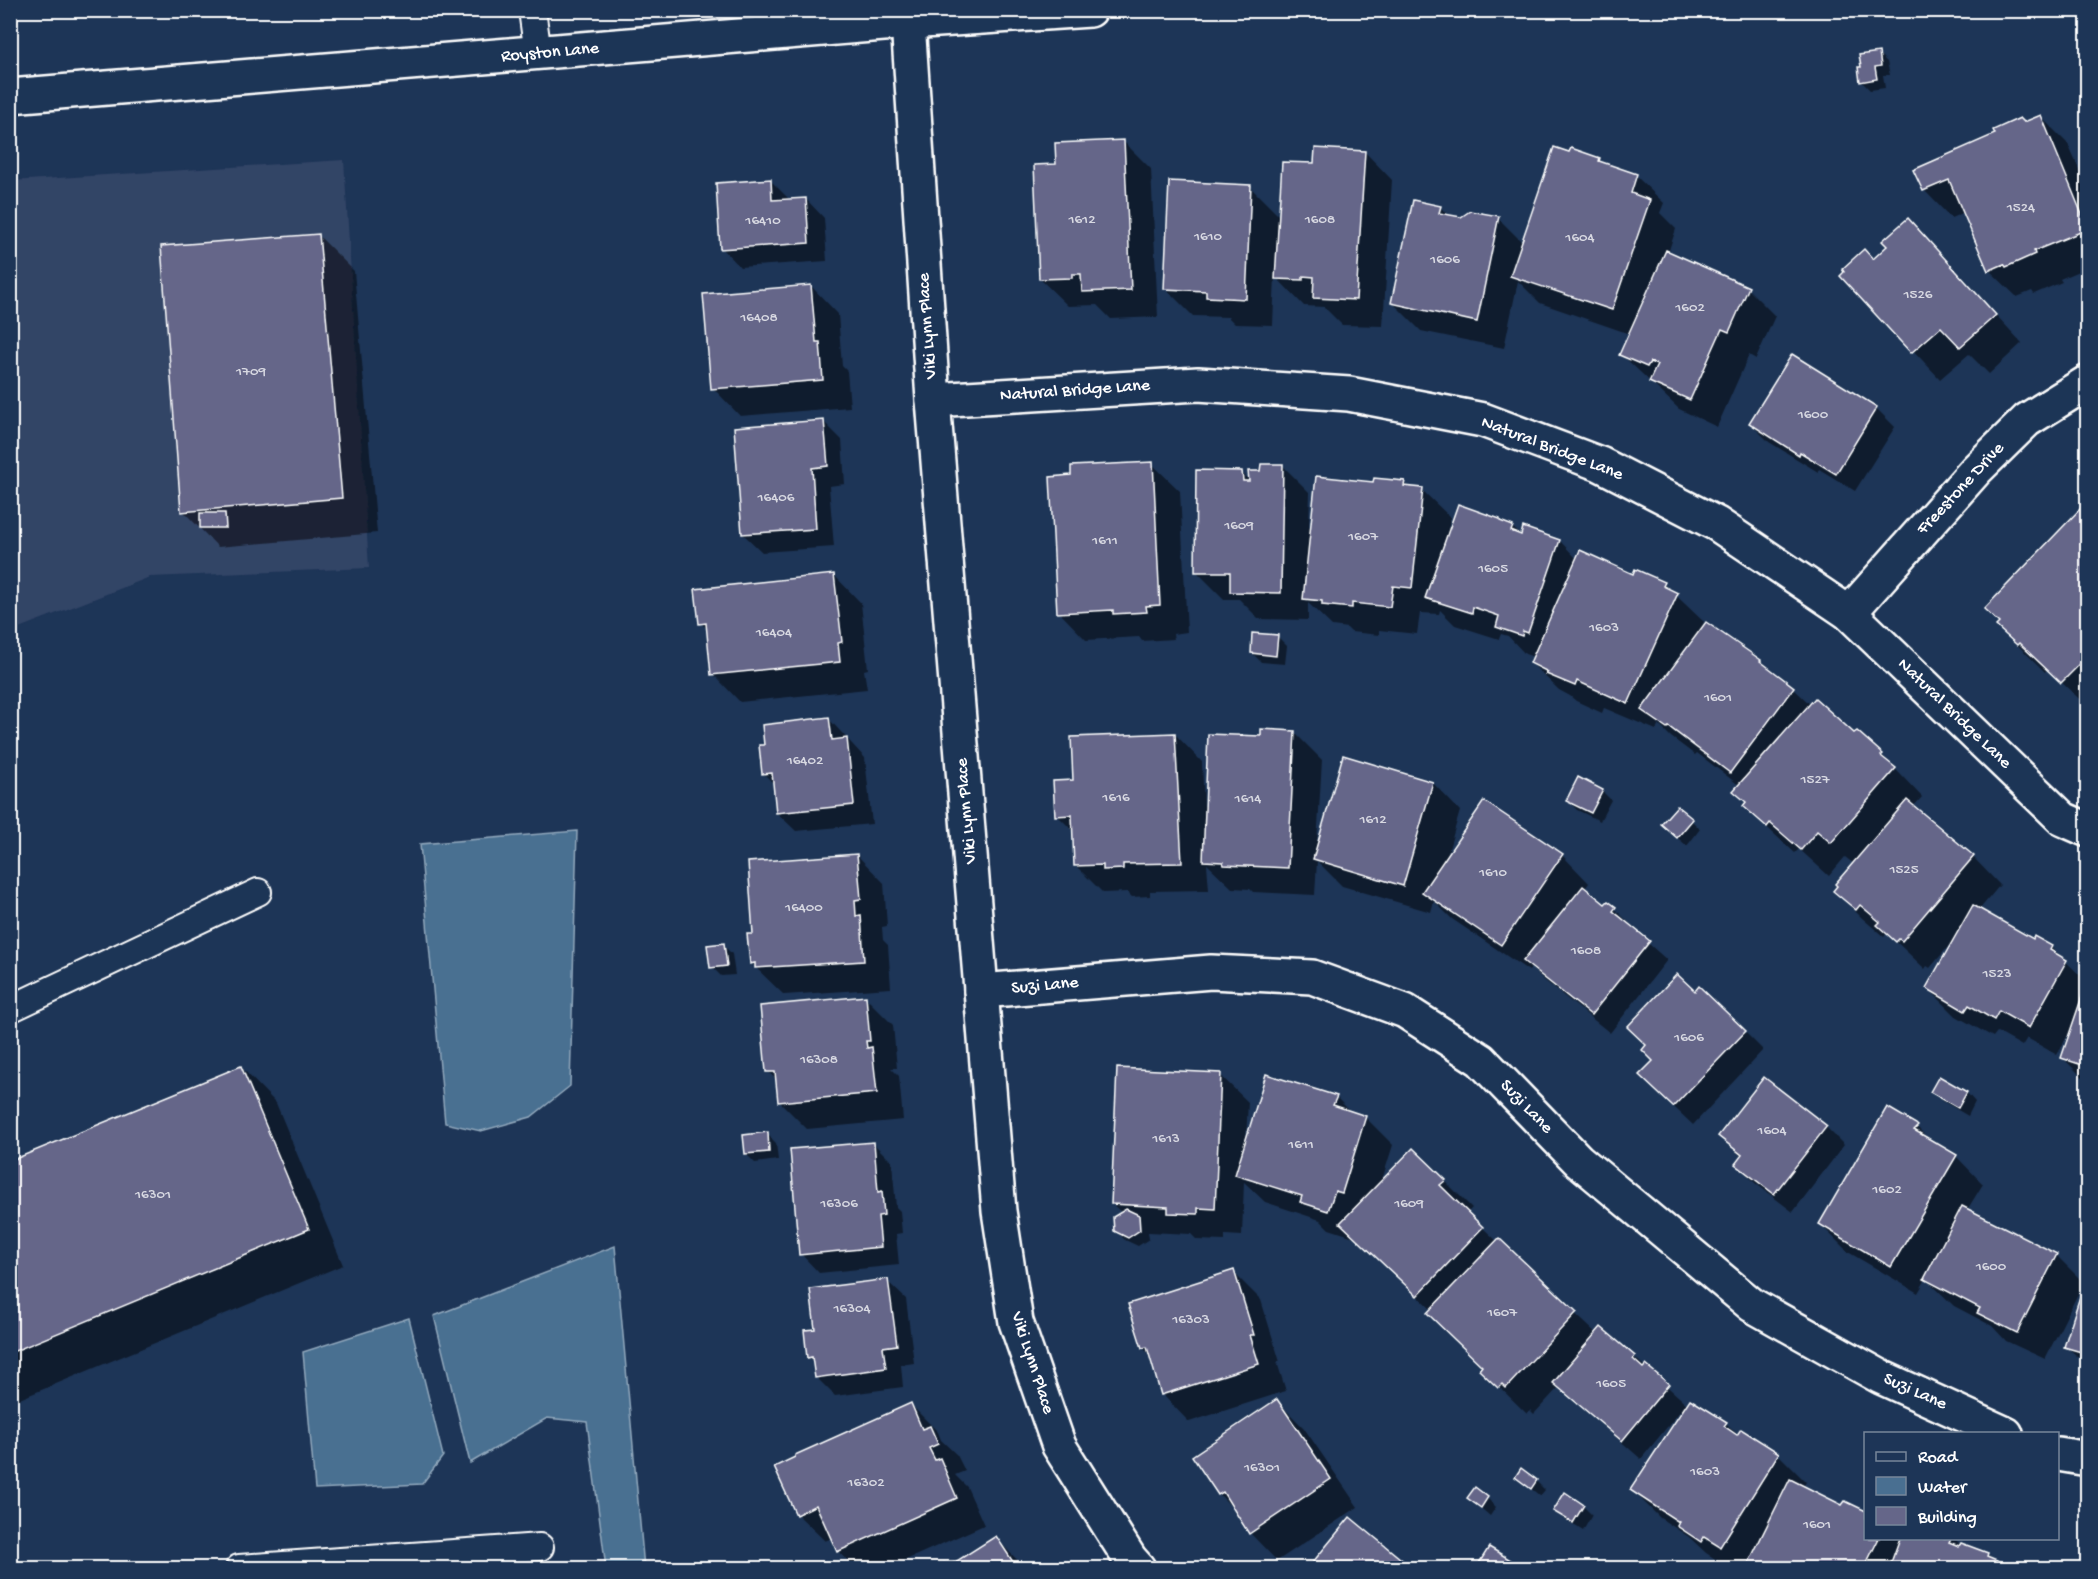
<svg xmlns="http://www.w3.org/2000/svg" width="2098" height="1579" font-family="'Gochi Hand',sans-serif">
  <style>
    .built { fill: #346 }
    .water { fill: #496f91; stroke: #92a9bd; stroke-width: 1.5 }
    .shadow { fill: #0007 }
    .building { fill: #656689; stroke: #fff; stroke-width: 1.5 }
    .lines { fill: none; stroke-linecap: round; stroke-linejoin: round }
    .service-casing { stroke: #fff; stroke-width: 30 }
    .minor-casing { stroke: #fff; stroke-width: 38 }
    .tertiary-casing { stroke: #fff; stroke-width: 38 }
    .service { stroke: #1d3557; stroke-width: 26 }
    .minor { stroke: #1d3557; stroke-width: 33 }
    .tertiary { stroke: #1d3557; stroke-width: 33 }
    .labels { text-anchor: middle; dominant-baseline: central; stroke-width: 4.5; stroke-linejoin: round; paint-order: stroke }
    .number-label { font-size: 15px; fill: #d8d9e2 }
    .street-label { font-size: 18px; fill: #fff; stroke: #1d3557 }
  </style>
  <rect width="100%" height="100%" fill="#1d3557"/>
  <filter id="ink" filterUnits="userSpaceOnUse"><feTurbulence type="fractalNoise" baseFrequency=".0167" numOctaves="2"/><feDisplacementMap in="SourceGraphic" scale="12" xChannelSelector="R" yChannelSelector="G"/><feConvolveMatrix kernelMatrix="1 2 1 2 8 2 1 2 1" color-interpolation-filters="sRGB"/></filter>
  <g filter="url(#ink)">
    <!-- built -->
    <polygon class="built" points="344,160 369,568 150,577 11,631 11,181"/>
    <!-- water -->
    <g class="water">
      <polygon points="577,831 570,1086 531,1117 481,1131 445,1123 420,844"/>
      <polygon points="615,1246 644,1568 606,1568 587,1422 547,1418 470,1463 434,1316"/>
      <polygon points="409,1318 443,1456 422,1484 315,1489 303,1352"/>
    </g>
    <!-- shadow -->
    <g class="shadow">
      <polygon points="1878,53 1887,62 1890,75 1883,75 1885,88 1870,90 1861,81"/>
      <polygon points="2040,116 2068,144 2088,190 2088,267 2060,279 2062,282 2034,294 2032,291 2017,297 1989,270 1965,212 1951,218 1924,190 2024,124"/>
      <polygon points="1123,141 1151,169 1158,317 1111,319 1097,305 1068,306 1040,279 1058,166"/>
      <polygon points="1365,152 1392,180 1383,326 1342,325 1324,307 1304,306 1275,276 1273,325 1235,324 1228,317 1193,316 1166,289 1250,187 1280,217 1316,165"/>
      <polygon points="1599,159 1605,165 1636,176 1664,203 1660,213 1676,229 1668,253 1748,289 1775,316 1756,359 1749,355 1717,427 1679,409 1621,354 1630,334 1540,303 1518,281 1504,348 1421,331 1393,303 1414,202 1441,208 1449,216 1462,219 1498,218 1523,243"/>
      <polygon points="771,181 790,200 806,199 824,218 827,261 740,267 722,248"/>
      <polygon points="1908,220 2022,343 1989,374 1969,354 1940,379 1843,276 1874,260 1890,246"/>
      <polygon points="318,235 354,271 377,533 218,547 183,511"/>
      <polygon points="811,286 838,314 842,366 847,371 850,407 740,416 713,388"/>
      <polygon points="1793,356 1876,408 1895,427 1855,491 1819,469 1818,472 1769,442 1750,423"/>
      <polygon points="823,421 842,440 845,484 829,486 834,547 762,552 743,534"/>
      <polygon points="1152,464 1180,491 1187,632 1173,634 1174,639 1142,641 1139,637 1086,640 1059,612"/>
      <polygon points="1282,465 1310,493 1309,527 1375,484 1404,483 1410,488 1422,490 1450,517 1448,532 1500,520 1503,524 1512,527 1522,536 1524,529 1560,541 1577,559 1664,584 1704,622 1701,630 1706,624 1761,661 1793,688 1811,705 1882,755 1922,797 1913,807 1973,857 2000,885 1979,910 2034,941 2051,947 2088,983 2088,1079 2081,1076 2063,1058 2071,1032 2070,1031 2057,1055 2027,1038 2022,1046 1997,1032 1993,1037 1956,1016 1928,988 1954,941 1953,941 1930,968 1927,966 1925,969 1887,933 1884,937 1862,918 1835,891 1854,864 1845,857 1829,876 1799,849 1795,853 1773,833 1745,806 1748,803 1740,786 1697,753 1695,755 1671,737 1659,725 1656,730 1604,708 1602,713 1576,701 1570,696 1559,690 1531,663 1534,657 1525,654 1508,636 1501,634 1499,639 1455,625 1440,610 1439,614 1420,613 1417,634 1379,630 1379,635 1351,632 1347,628 1332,626 1308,603 1308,620 1259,619 1239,599 1224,599 1196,571 1241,472 1250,481 1262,473"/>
      <polygon points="2088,514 2088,707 2047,669 2045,672 1998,626"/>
      <polygon points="834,575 861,603 868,669 864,670 867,689 740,702 713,674 709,631 701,623"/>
      <polygon points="1278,637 1287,646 1285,664 1261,662 1252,653"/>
      <polygon points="829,719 865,758 872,824 796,831 777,813 775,785 764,774"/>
      <polygon points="1294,732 1322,760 1317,844 1433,783 1460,811 1446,859 1562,855 1589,883 1584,890 1605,906 1608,903 1615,909 1633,927 1632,929 1667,960 1610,1033 1544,980 1531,968 1529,971 1452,919 1434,901 1431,912 1342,886 1317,861 1315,895 1253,892 1250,889 1232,888 1207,864 1209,890 1150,891 1150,896 1132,897 1127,892 1103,893 1076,866 1074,832 1057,815 1074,781 1175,734 1202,762 1204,806 1207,806 1262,738"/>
      <polygon points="1602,791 1611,800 1600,821 1577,810 1568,801"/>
      <polygon points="1692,821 1700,829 1687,846 1672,833"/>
      <polygon points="857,855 884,883 887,926 882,927 883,940 888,945 891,988 784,995 751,963 755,935"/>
      <polygon points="723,945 732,954 735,975 721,976 712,967"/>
      <polygon points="866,998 893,1025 897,1068 891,1068 899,1076 903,1120 807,1129 779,1101 777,1081 768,1071"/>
      <polygon points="1745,1032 1763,1050 1693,1125 1660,1094"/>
      <polygon points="241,1067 276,1103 343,1265 10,1403 10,1163"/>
      <polygon points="1220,1075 1248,1102 1246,1140 1336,1097 1351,1112 1365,1117 1393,1145 1381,1183 1445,1181 1472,1208 1467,1213 1597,1334 1634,1357 1688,1405 1726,1423 1739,1436 1742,1431 1778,1454 1806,1482 1803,1487 1866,1538 1897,1538 1901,1542 1902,1538 1954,1538 1961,1545 1987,1554 2007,1568 1740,1568 1732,1563 1729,1568 1706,1553 1689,1537 1660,1518 1632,1490 1684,1411 1682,1409 1641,1459 1559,1387 1534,1414 1530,1410 1527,1414 1481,1369 1483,1366 1432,1310 1357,1238 1329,1229 1320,1220 1265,1202 1244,1182 1242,1236 1225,1235 1225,1241 1197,1240 1191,1234 1148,1232 1149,1239 1138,1246 1125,1240 1116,1231 1122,1213 1112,1204"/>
      <polygon points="1940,1078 1967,1093 1975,1102 1968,1116 1941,1100 1932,1091"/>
      <polygon points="1826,1127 1844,1145 1793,1212 1755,1183 1737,1164 1742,1157 1720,1136"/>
      <polygon points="1917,1127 1932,1143 1956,1156 1983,1184 1967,1210 2056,1255 2085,1284 2088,1276 2088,1366 2066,1346 2085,1285 2083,1284 2045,1359 2006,1341 1992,1326 1954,1306 1926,1279 1918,1293 1848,1252 1820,1224"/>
      <polygon points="767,1134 776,1143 778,1160 755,1163 746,1154"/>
      <polygon points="873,1143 892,1162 896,1207 900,1211 902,1233 896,1234 899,1265 819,1273 801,1254"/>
      <polygon points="1233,1272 1261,1300 1280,1362 1277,1362 1286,1391 1189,1422 1162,1394 1150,1355 1143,1348"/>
      <polygon points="887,1281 906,1299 914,1363 901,1365 903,1387 835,1396 816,1377 814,1363 809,1357 817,1330"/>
      <polygon points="1277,1401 1304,1428 1358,1507 1277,1561 1250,1533 1236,1511 1219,1494"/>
      <polygon points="910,1404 938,1432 941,1440 957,1455 965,1471 955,1475 967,1487 984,1525 888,1568 856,1568 838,1551 832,1538 825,1541 797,1514"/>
      <polygon points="1517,1477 1536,1481 1545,1490 1540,1496"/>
      <polygon points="1469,1498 1487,1498 1496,1507 1490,1516"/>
      <polygon points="1583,1506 1592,1515 1583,1531 1564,1519 1555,1511"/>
      <polygon points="1350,1519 1409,1568 1310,1568"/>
      <polygon points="996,1538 1025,1568 948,1568"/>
      <polygon points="1490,1549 1521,1568 1477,1568"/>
    </g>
    <!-- building -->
    <g class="building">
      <polygon points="1879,52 1881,66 1875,67 1877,79 1860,82 1858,67 1861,67 1859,55"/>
      <polygon points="2041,115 2088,229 2034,251 2035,254 2006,267 2004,264 1988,271 1949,180 1923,191 1913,170 1995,134 1993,130 2020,118 2024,122"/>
      <polygon points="1124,140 1131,290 1082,292 1081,274 1072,274 1072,278 1039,279 1034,165 1056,164 1055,143"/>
      <polygon points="1554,147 1569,152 1571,148 1600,158 1599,161 1637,174 1631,193 1650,200 1612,310 1510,276"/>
      <polygon points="1315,148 1365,151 1356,300 1313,298 1314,277 1303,276 1303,280 1275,279 1282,162 1314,163"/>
      <polygon points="771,179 772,200 806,198 809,243 720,249 716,183"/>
      <polygon points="1169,181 1251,185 1246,299 1206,297 1206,291 1164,289"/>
      <polygon points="1413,200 1441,206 1439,213 1461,217 1470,211 1499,216 1477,322 1391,303"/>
      <polygon points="1908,218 1996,315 1960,347 1941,327 1911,353 1840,276 1844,272 1842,269 1864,249 1873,259 1887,246 1882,241"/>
      <polygon points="319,234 342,498 181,512 161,246"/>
      <polygon points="1666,250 1749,287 1729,332 1722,329 1690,400 1649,382 1657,365 1650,362 1647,367 1619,355"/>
      <polygon points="811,285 816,342 820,342 823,380 711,389 703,294"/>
      <polygon points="1792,354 1877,407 1836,474 1800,452 1799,455 1749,423"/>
      <polygon points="824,420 828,466 812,468 816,529 742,534 734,427"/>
      <polygon points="1153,462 1160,605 1146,606 1147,612 1113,614 1113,610 1057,613 1050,477 1071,475 1071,466"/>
      <polygon points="1261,464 1283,464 1281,593 1230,592 1230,572 1195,572 1196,470 1242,471 1243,481 1249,481 1248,471 1260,471"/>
      <polygon points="1316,476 1373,482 1374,478 1405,481 1404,486 1423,488 1412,588 1393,586 1390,607 1352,603 1352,608 1322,605 1322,601 1303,599"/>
      <polygon points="1458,504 1500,519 1500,521 1513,526 1511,531 1521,535 1523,527 1560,540 1528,633 1523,631 1522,636 1496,627 1499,616 1473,607 1472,613 1425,598"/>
      <polygon points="2082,507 2088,512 2088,656 2061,683 2019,643 2017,645 1996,626 1999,623 1984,609"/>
      <polygon points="200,513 225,513 226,528 200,528"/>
      <polygon points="1580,550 1633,574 1635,569 1665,582 1663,586 1678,593 1628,704 1577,681 1575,686 1546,674 1548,672 1530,663"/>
      <polygon points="834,574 842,642 838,643 840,662 711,675 706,623 699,624 695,589"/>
      <polygon points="1706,622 1761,660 1760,661 1794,687 1730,773 1669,727 1667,728 1641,710"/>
      <polygon points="1252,633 1278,635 1276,656 1251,653"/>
      <polygon points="1815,698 1854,733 1857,731 1883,754 1881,756 1896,768 1831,843 1817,831 1801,850 1770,823 1767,827 1743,806 1746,802 1733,791"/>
      <polygon points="829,717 832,740 847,738 854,805 776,813 772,773 762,774 759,745 764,745 762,725"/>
      <polygon points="1261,729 1295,731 1288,868 1224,865 1223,862 1203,861 1208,734 1261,736"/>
      <polygon points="1175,733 1182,863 1123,864 1123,869 1103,870 1103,865 1074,866 1072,815 1055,816 1053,781 1073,780 1071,737"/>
      <polygon points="1343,755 1433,782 1403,886 1313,859"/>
      <polygon points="1578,777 1603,790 1591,813 1566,801"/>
      <polygon points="1907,800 1974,856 1902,941 1899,939 1896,942 1877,925 1880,922 1860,905 1856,910 1833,891 1837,886 1835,884"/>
      <polygon points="1484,801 1563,854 1501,945 1422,892"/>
      <polygon points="1677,806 1693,819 1677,838 1661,824"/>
      <polygon points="857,854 861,899 855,900 856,916 861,915 864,961 755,968 755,963 750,964 747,934 753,934 748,862"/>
      <polygon points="1583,886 1605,904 1608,901 1616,907 1613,911 1650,941 1591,1015 1523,961"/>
      <polygon points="1973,905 2033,939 2034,936 2052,946 2050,950 2067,960 2029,1028 1999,1011 1994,1020 1969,1005 1965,1011 1926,988"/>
      <polygon points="724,943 727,966 710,968 707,945"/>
      <polygon points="1677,974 1695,991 1699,986 1746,1031 1673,1107 1639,1075 1653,1061 1642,1050 1646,1045 1627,1027"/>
      <polygon points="2088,979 2088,1067 2061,1058"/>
      <polygon points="866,996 870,1041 866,1041 867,1048 872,1047 877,1093 778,1102 775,1072 766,1072 760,1006"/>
      <polygon points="241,1066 309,1229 10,1353 10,1161"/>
      <polygon points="1117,1068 1221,1073 1215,1209 1198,1208 1198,1214 1168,1213 1168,1207 1111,1204"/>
      <polygon points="1266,1074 1337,1096 1333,1105 1366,1116 1342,1193 1335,1191 1328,1211 1300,1202 1302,1196 1235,1175"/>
      <polygon points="1939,1076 1967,1092 1958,1108 1930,1092"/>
      <polygon points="1764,1077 1827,1126 1774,1194 1735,1164 1742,1155 1718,1136"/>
      <polygon points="1887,1107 1916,1124 1918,1126 1914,1130 1957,1155 1891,1267 1819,1224"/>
      <polygon points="768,1132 769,1152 745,1154 743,1135"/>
      <polygon points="874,1142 878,1192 882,1191 884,1215 878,1216 881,1247 799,1255 790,1149"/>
      <polygon points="1413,1148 1446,1180 1440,1185 1483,1227 1417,1296 1340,1223"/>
      <polygon points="1962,1206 2057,1254 2017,1333 1977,1313 1980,1308 1924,1279"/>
      <polygon points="1126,1209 1139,1215 1140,1230 1128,1238 1114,1231 1113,1217"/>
      <polygon points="1499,1238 1577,1312 1506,1388 1502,1384 1498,1388 1479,1370 1482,1366 1427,1313"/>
      <polygon points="1234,1270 1254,1335 1250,1335 1259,1364 1161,1395 1147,1347 1142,1348 1128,1304"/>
      <polygon points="2088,1271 2088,1354 2064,1347"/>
      <polygon points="888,1279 897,1345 883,1347 886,1368 815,1378 812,1357 807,1358 804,1330 815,1329 810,1289"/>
      <polygon points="1601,1327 1635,1356 1633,1359 1643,1368 1646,1365 1669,1384 1622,1441 1553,1383"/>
      <polygon points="1277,1399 1331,1479 1249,1534 1223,1492 1218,1495 1192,1456"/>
      <polygon points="1690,1399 1727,1422 1724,1426 1737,1435 1741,1429 1779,1453 1720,1547 1704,1537 1701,1542 1677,1526 1679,1522 1630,1490"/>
      <polygon points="911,1403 922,1429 930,1426 938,1444 929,1448 935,1460 940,1458 957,1498 837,1552 816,1505 796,1515 774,1467 795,1457 795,1455"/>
      <polygon points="1521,1468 1537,1480 1531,1489 1515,1477"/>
      <polygon points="1790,1479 1842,1505 1845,1501 1866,1511 1866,1538 1879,1538 1864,1568 1746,1568"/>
      <polygon points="1475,1487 1488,1497 1481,1508 1467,1498"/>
      <polygon points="1565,1492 1584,1505 1573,1523 1553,1511"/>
      <polygon points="1350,1517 1356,1522 1412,1568 1308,1568"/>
      <polygon points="996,1536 1017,1568 936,1568 944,1563 946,1568"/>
      <polygon points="1900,1538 1951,1538 1949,1542 1959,1546 1961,1543 1988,1553 1987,1556 2004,1563 2002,1568 1889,1568"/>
      <polygon points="1489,1547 1524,1568 1476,1568"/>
    </g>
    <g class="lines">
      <!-- service casing -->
      <g class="service-casing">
        <g id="service">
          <polyline points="532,10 538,54"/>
          <polyline points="10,1009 258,892"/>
          <polyline points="239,1568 540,1547"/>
        </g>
      </g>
      <!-- minor casing -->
      <g class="minor-casing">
        <g id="minor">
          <polyline points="908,22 933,400 999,1211 1016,1322 1059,1446 1130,1559 1138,1568"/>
          <polyline points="933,400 1198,384 1349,394 1483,420 1600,464 1717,524 1849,613 2063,819 2088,830"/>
          <polyline points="1849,613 1976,470 2027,420 2088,382"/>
          <polyline points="981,991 1211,972 1312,977 1405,1011 1481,1060 1578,1160 1752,1305 1881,1377 2006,1434"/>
          <polyline points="2058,1454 2088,1459"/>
        </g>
      </g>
      <!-- tertiary casing -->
      <g class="tertiary-casing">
        <polyline id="tertiary" points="10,96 908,22 1090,10"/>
      </g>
      <!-- service -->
      <use href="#service" class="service"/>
      <!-- minor -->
      <use href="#minor" class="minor"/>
      <!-- tertiary -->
      <use href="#tertiary" class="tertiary"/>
    </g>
  </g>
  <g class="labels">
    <!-- number labels -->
    <g class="number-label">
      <text x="2021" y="208">1524</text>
      <text x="1082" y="220">1612</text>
      <text x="1320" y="220">1608</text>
      <text x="763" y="221">16410</text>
      <text x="1208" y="237">1610</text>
      <text x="1580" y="238">1604</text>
      <text x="1445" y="260">1606</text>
      <text x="1918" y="295">1526</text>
      <text x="1690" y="308">1602</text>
      <text x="759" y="318">16408</text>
      <text x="251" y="372">1709</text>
      <text x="1813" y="415">1600</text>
      <text x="776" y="498">16406</text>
      <text x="1239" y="526">1609</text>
      <text x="1363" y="537">1607</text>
      <text x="1105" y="541">1611</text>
      <text x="1493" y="569">1605</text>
      <text x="1604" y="628">1603</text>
      <text x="774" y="633">16404</text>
      <text x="1718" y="698">1601</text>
      <text x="805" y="761">16402</text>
      <text x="1815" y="780">1527</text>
      <text x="1116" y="798">1616</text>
      <text x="1248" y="799">1614</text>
      <text x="1373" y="820">1612</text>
      <text x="1904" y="870">1525</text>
      <text x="1493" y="873">1610</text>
      <text x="804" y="908">16400</text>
      <text x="1586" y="951">1608</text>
      <text x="1997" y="974">1523</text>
      <text x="1689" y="1038">1606</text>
      <text x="819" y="1060">16308</text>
      <text x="1772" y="1131">1604</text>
      <text x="1166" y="1139">1613</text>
      <text x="1301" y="1145">1611</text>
      <text x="1887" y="1190">1602</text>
      <text x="153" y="1195">16301</text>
      <text x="839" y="1204">16306</text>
      <text x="1409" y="1204">1609</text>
      <text x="1991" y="1267">1600</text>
      <text x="852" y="1309">16304</text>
      <text x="1502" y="1313">1607</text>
      <text x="1191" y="1320">16303</text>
      <text x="1611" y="1384">1605</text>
      <text x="1262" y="1468">16301</text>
      <text x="1705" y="1472">1603</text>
      <text x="866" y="1483">16302</text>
      <text x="1817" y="1525">1601</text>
    </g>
    <!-- street labels -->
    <g class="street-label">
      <text transform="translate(550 53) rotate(-5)">Royston Lane</text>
      <text transform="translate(928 326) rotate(-94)">Viki Lynn Place</text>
      <text transform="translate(1075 391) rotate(-4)">Natural Bridge Lane</text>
      <text transform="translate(1552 449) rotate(21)">Natural Bridge Lane</text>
      <text transform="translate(1961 489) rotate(-47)">Freestone Drive</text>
      <text transform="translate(1954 714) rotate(44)">Natural Bridge Lane</text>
      <text transform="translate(967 811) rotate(-95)">Viki Lynn Place</text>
      <text transform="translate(1045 986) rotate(-5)">Suzi Lane</text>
      <text transform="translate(1526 1107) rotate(46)">Suzi Lane</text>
      <text transform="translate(1032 1363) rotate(72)">Viki Lynn Place</text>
      <text transform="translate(1915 1392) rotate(24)">Suzi Lane</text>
    </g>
  </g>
  <!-- margin -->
  <rect width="2098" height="1579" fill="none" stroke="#1d3557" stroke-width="36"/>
  <rect x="18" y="18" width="2062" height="1543" fill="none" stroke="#fff" stroke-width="2" filter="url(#ink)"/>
  <!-- legend -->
  <rect x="1864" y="1432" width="195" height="108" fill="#1d3557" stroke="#77869a" stroke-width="1.5"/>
  <rect x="1876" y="1452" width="30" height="9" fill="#1d3557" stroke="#77869a" stroke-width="1.5"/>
  <text x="1918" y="1462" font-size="18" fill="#ffffff">Road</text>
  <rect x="1876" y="1477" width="30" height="18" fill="#496f91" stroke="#77869a" stroke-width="1.5"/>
  <text x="1918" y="1492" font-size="18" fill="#ffffff">Water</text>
  <rect x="1876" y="1507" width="30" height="18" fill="#656689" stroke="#77869a" stroke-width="1.5"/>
  <text x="1918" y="1522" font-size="18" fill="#ffffff">Building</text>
</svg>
